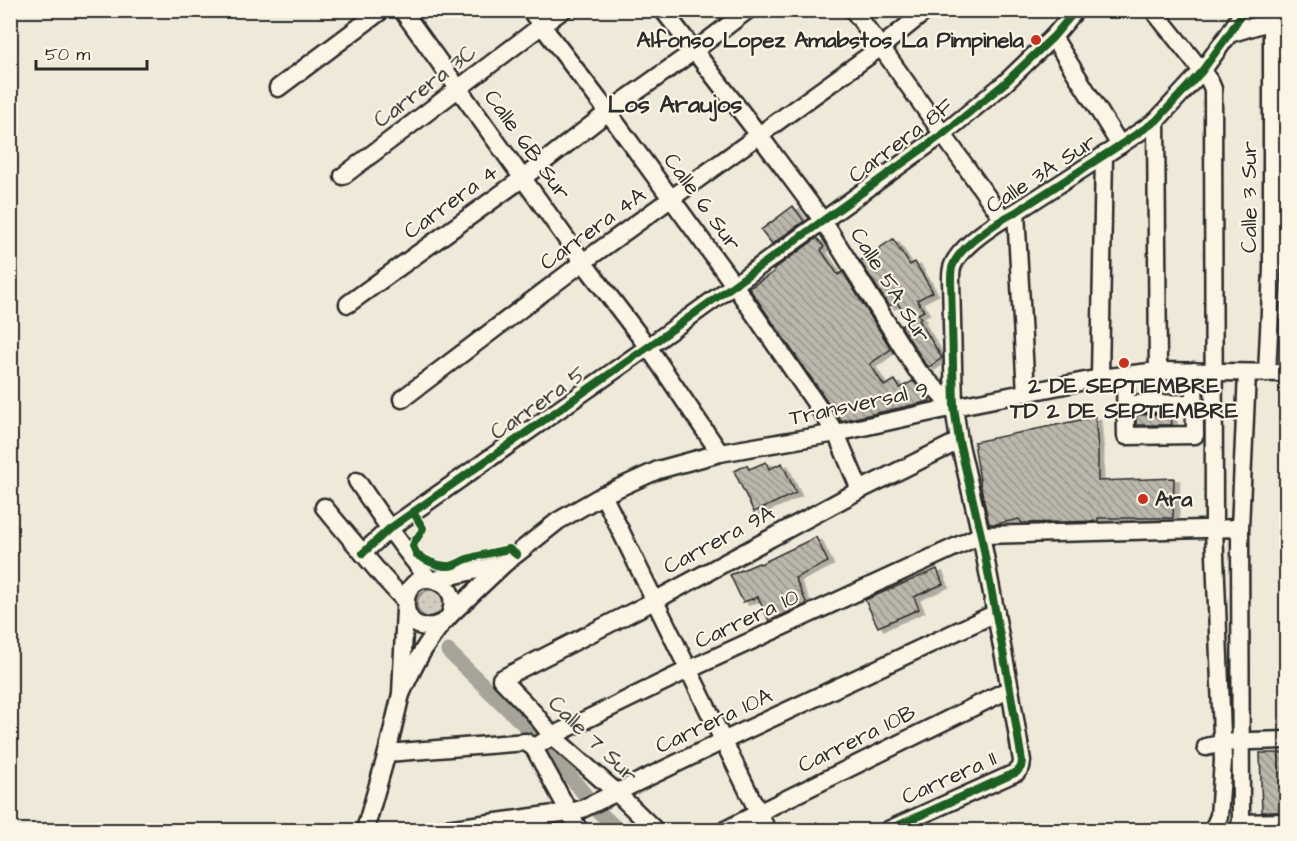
<svg xmlns="http://www.w3.org/2000/svg" width="1297" height="841" font-family="'Architects Daughter',sans-serif">
  <style>
    .grass { fill: url(#grass-dots); stroke: #7e7c76; stroke-width: 1.5 }
    .lines { fill: none; stroke-linecap: round; stroke-linejoin: round }
    .canal { stroke: #a6a399; stroke-width: 15 }
    .building { fill: url(#building-back-hatch); stroke: #2b2b2b; stroke-width: 1.5; filter: url(#shadow) }
    .minor-casing { stroke: #2b2b2b; stroke-width: 21 }
    .minor { stroke: #fcf5e5; stroke-width: 16 }
    .cycleway-casing { stroke: #fcf5e5; stroke-width: 11 }
    .cycleway { stroke: #1b5e20; stroke-width: 8 }
    .poi-dot { fill: #c8321e; stroke: #fcf5e5; stroke-width: 2 }
    .labels { text-anchor: middle; dominant-baseline: central; stroke-width: 4.5; stroke-linejoin: round; paint-order: stroke }
    .poi-label { font-size: 22px; font-weight: bold; fill: #2b2b2b; stroke: #fcf5e5; text-anchor: end }
    .street-label { font-size: 22px; fill: #2b2b2b; stroke: #fcf5e5 }
    .neighbourhood-label { font-size: 24px; font-weight: bold; fill: #2b2b2b; stroke: #fcf5e5 }
  </style>
  <defs>
    <pattern id="grass-dots" width="8" height="8" patternUnits="userSpaceOnUse" patternTransform="scale(1.5)"><rect width="8" height="8" fill="#d2cdc0"/><path d="M2 2h.1M6 6h.1" fill="none" stroke="#b4b0a5" stroke-width="1.8" stroke-linecap="round"/></pattern>
    <pattern id="building-back-hatch" width="6" height="6" patternUnits="userSpaceOnUse" patternTransform="scale(1.5)"><rect width="6" height="6" fill="#bcb7ac"/><path d="M-1 5l2 2M0 0l6 6M5-1l2 2" fill="none" stroke="#99958c"/></pattern>
    <filter id="shadow"><feDropShadow dx="5.5" dy="3" stdDeviation="0" flood-color="#0004"/></filter>
  </defs>
  <rect width="100%" height="100%" fill="#efe9da"/>
  <filter id="ink" filterUnits="userSpaceOnUse"><feTurbulence type="fractalNoise" baseFrequency=".0167" numOctaves="2"/><feDisplacementMap in="SourceGraphic" scale="12" xChannelSelector="R" yChannelSelector="G"/><feConvolveMatrix kernelMatrix="1 2 1 2 8 2 1 2 1" color-interpolation-filters="sRGB"/></filter>
  <g filter="url(#ink)">
    <!-- grass -->
    <circle class="grass" cx="431" cy="604" r="14"/>
    <g class="lines">
      <!-- canal -->
      <polyline class="canal" points="448,651 545,745 598,811 618,830"/>
    </g>
    <!-- building -->
    <g class="building">
      <polygon points="793,206 804,221 772,244 761,230"/>
      <polygon points="817,238 824,247 821,250 838,275 843,272 891,349 870,364 884,386 895,380 900,388 913,381 929,397 930,401 841,421 749,288 774,272 773,270"/>
      <polygon points="893,239 910,265 915,262 933,292 917,300 924,311 918,314 921,318 919,320 942,358 929,367 924,362 901,326 908,321 897,302 889,306 860,261"/>
      <polygon points="1171,414 1172,425 1136,425 1136,415"/>
      <polygon points="1095,417 1098,448 1098,481 1174,478 1173,518 1098,518 1098,521 1022,523 1019,519 996,524 989,524 981,487 974,442"/>
      <polygon points="766,462 769,469 782,463 796,493 754,512 734,471 747,465 749,469"/>
      <polygon points="816,537 828,562 795,578 807,604 769,621 758,597 743,602 730,575 759,563 760,564"/>
      <polygon points="937,569 943,584 914,597 919,609 878,627 865,600"/>
      <polygon points="1260,753 1287,753 1287,812 1262,812"/>
    </g>
    <g class="lines">
      <!-- minor casing -->
      <g class="minor-casing">
        <g id="minor">
          <polyline points="402,10 583,262 648,347 720,453"/>
          <polyline points="530,10 608,112 735,286 836,433 860,490"/>
          <polyline points="663,10 759,135 823,221 916,369 954,407"/>
          <polyline points="853,10 881,47 1003,219"/>
          <polyline points="1153,10 1202,71 1210,82 1213,89 1214,529 1223,761 1219,816 1213,830"/>
          <polyline points="1229,34 1272,21 1286,22"/>
          <polyline points="1053,37 1120,145"/>
          <polyline points="278,88 382,10"/>
          <polyline points="1156,121 1158,371"/>
          <polyline points="343,176 541,26 563,10"/>
          <polyline points="1016,212 1026,393"/>
          <polyline points="348,304 523,178 608,112 694,51 748,10"/>
          <polyline points="1267,373 1272,269 1272,21"/>
          <polyline points="1125,375 1126,436 1195,435 1194,371"/>
          <polyline points="1100,378 1104,155"/>
          <polyline points="402,399 583,262 881,47 927,10"/>
          <polyline points="1126,404 1194,403"/>
          <path d="M357 481C380 515 402 548 429 579"/>
          <polyline points="603,495 767,830"/>
          <polyline points="324,507 382,576 405,601"/>
          <polyline points="363,553 389,529 648,347 943,134 1005,83 1053,37 1076,10"/>
          <polyline points="434,580 503,564"/>
          <polyline points="450,615 504,564 558,521 603,495 658,470 720,453 836,433 954,407 1100,378 1158,371 1286,373"/>
          <path d="M401 694C408 679 415 663 424 649 429 641 435 633 440 626 443 622 447 620 450 615 452 610 453 603 452 597 450 590 444 584 437 581 396 566 393 644 442 623"/>
          <path d="M1206 747C1233 740 1259 741 1286 740"/>
          <polyline points="534,748 552,736 688,670 981,535 1240,528"/>
          <polyline points="387,753 526,742 534,748 579,830"/>
          <polyline points="1241,823 1286,822"/>
          <polyline points="365,830 387,753 401,694 405,609"/>
          <polyline points="439,830 569,812 582,809 723,741 996,613"/>
          <polyline points="655,830 616,792 552,736 534,713 501,679 654,601 860,490 959,441"/>
          <polyline points="725,830 758,813 1010,689"/>
          <path d="M888 830 1017 772 1021 767 1022 761 1010 689 981 535 959 441 954 407 951 279C951 275 951 269 953 265 960 246 998 221 1016 212L1120 145 1156 121 1202 71 1229 34 1244 10"/>
          <polyline points="1237,830 1241,823 1240,528 1247,373"/>
        </g>
      </g>
      <!-- minor -->
      <use href="#minor" class="minor"/>
      <!-- cycleway casing -->
      <g class="cycleway-casing">
        <g id="cycleway">
          <path d="M413 512 423 528C421 535 415 538 413 546L417 555C426 560 438 567 449 566 456 566 461 561 467 559 480 555 495 552 509 549L517 555"/>
          <polyline points="363,553 389,529 648,347 943,134 1005,83 1053,37 1076,10"/>
          <path d="M888 830 1017 772 1021 767 1022 761 1010 689 981 535 959 441 954 407 951 279C951 275 951 269 953 265 960 246 998 221 1016 212L1120 145 1156 121 1202 71 1229 34 1244 10"/>
        </g>
      </g>
      <!-- cycleway -->
      <use href="#cycleway" class="cycleway"/>
    </g>
  </g>
  <!-- markers -->
  <g class="poi-dot">
    <circle cx="1036" cy="40" r="6"/>
    <circle cx="1124" cy="363" r="6"/>
    <circle cx="1143" cy="499" r="6"/>
  </g>
  <g class="labels">
    <!-- poi labels -->
    <g class="poi-label">
      <text x="1024" y="40">Alfonso Lopez Amabstos La Pimpinela</text>
      <text x="1124" y="386" text-anchor="middle">2 DE SEPTIEMBRE<tspan x="1124" dy="25">TD 2 DE SEPTIEMBRE</tspan></text>
      <text x="1155" y="499" text-anchor="start">Ara</text>
    </g>
    <!-- street labels -->
    <g class="street-label">
      <text transform="translate(425 86) rotate(-37)">Carrera 3C</text>
      <text transform="translate(901 141) rotate(-37)">Carrera 8F</text>
      <text transform="translate(527 145) rotate(54)">Calle 6B Sur</text>
      <text transform="translate(1041 174) rotate(-33)">Calle 3A Sur</text>
      <text transform="translate(1249 197) rotate(-90)">Calle 3 Sur</text>
      <text transform="translate(451 202) rotate(-36)">Carrera 4</text>
      <text transform="translate(702 202) rotate(54)">Calle 6 Sur</text>
      <text transform="translate(593 229) rotate(-36)">Carrera 4A</text>
      <text transform="translate(890 285) rotate(58)">Calle 5A Sur</text>
      <text transform="translate(538 403) rotate(-35)">Carrera 5</text>
      <text transform="translate(859 404) rotate(-12)">Transversal 9</text>
      <text transform="translate(719 540) rotate(-28)">Carrera 9A</text>
      <text transform="translate(747 619) rotate(-25)">Carrera 10</text>
      <text transform="translate(714 721) rotate(-25)">Carrera 10A</text>
      <text transform="translate(593 739) rotate(44)">Calle 7 Sur</text>
      <text transform="translate(857 739) rotate(-26)">Carrera 10B</text>
      <text transform="translate(949 778) rotate(-24)">Carrera 11</text>
    </g>
    <!-- neighbourhood labels -->
    <g class="neighbourhood-label">
      <text x="675" y="105">Los Araujos</text>
    </g>
  </g>
  <!-- margin -->
  <rect width="1297" height="841" fill="none" stroke="#fcf5e5" stroke-width="36"/>
  <rect x="18" y="18" width="1261" height="805" fill="none" stroke="#2b2b2b" stroke-width="2" filter="url(#ink)"/>
  <!-- scale -->
  <path d="M36 60v9h111v-9" fill="none" stroke="#2b2b2b" stroke-width="3"/>
  <text x="45" y="60" font-size="18" fill="#2b2b2b" stroke="#fcf5e5" stroke-width="4.5" paint-order="stroke">50 m</text>
</svg>
